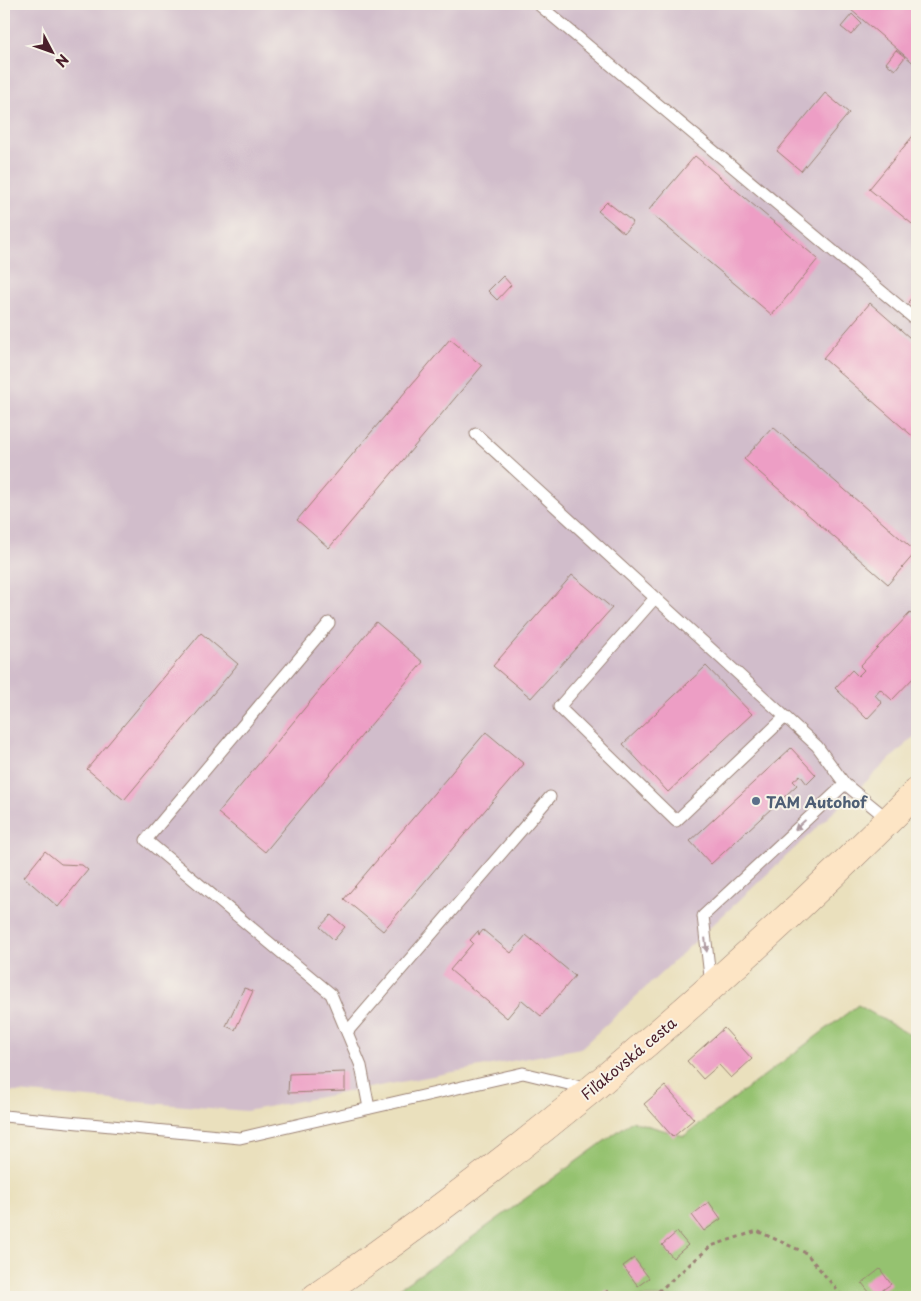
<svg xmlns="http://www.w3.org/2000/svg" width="921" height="1301" font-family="'Playpen Sans',sans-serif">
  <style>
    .industrial { fill: #d1bdcb }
    .green { fill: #95c270; stroke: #70704e }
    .building { fill: #ed9ec5 }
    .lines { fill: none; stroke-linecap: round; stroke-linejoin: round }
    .lane-casing { stroke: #9a8074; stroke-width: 13 }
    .secondary-casing { stroke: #9a8074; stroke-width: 29 }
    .path { stroke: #9a8074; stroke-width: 3; stroke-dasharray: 4 4; stroke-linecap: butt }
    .lane { stroke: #fff; stroke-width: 11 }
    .secondary { stroke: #fde5c5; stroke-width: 28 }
    .oneway { fill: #ae9aa0 }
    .service-dot { fill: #5c6f8a; stroke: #f7f3e8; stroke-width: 2 }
    .labels { text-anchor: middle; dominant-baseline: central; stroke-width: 4; stroke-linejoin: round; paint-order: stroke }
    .service-label { font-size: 15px; font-weight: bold; fill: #4e5e75; stroke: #f7f3e8; text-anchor: start }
    .street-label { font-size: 15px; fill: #4a1f2b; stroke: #f7f3e8 }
  </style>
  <rect width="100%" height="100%" fill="#f7f3e8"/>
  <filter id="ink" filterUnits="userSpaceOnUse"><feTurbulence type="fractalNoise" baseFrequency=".02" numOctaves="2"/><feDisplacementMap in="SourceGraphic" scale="10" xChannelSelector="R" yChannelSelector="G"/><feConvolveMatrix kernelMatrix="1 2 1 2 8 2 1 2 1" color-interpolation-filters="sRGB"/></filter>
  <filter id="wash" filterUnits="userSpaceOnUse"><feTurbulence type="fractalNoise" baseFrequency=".0096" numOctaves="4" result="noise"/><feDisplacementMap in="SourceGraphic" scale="20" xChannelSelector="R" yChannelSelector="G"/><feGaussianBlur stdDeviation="1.12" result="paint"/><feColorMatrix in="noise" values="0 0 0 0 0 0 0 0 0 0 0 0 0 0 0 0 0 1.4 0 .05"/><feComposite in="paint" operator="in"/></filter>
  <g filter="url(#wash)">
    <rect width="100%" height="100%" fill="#eae0bd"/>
    <!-- industrial -->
    <polygon class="industrial" points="4,4 917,4 917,734 581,1048 246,1111 4,1091"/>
    <!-- green -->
    <polygon class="green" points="858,1005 917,1039 917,1297 386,1297 441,1260 632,1121 684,1136"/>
    <g id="blocks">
      <!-- building -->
      <g class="building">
        <polygon points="844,4 917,4 917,66"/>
        <polygon points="852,14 861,23 851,35 841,27"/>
        <polygon points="896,50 905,57 895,70 886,63"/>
        <polygon points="825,93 849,113 801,171 777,151"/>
        <polygon points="917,131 917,228 869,189"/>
        <polygon points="695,156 818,259 772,315 648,211"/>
        <polygon points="607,202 633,222 624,233 598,211"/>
        <polygon points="503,276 511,285 497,300 488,291"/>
        <polygon points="917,292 917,310 908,302"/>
        <polygon points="870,303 917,344 917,440 823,358"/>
        <polygon points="450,339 482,366 329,548 297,520"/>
        <polygon points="773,427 916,552 888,584 744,459"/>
        <polygon points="572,575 612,608 531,698 493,666"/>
        <polygon points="910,613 917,619 917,674 892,700 880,689 875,695 882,703 867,719 835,688 852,670 858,676 864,670 860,666"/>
        <polygon points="376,622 423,662 265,852 218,813"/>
        <polygon points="201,633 238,664 124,800 87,769"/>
        <polygon points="706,666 752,714 668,792 623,744"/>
        <polygon points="486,732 524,764 383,931 344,899"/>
        <polygon points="791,748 816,775 807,784 800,775 793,781 797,785 711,864 690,841"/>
        <polygon points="45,851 61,864 82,865 88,870 58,907 24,877"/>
        <polygon points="331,915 345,927 334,940 320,927"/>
        <polygon points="483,930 511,953 526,935 575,976 541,1016 522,1000 507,1018 450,970 473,943 470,940 478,931 479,935"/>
        <polygon points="244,988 253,991 235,1030 226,1026"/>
        <polygon points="724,1028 752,1059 731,1078 719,1065 703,1079 687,1061"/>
        <polygon points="345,1072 345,1091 288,1093 289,1074"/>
        <polygon points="665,1086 694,1119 673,1137 644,1104"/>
        <polygon points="709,1202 721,1219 704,1231 692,1215"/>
        <polygon points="677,1232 688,1245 673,1258 662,1245"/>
        <polygon points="634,1258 649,1278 638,1286 623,1266"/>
        <polygon points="880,1269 891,1284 873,1297 862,1283"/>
        <polygon points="607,1290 613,1297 599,1297"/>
      </g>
    </g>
  </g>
  <g filter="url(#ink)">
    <use href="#blocks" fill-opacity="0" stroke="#9a8074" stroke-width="1"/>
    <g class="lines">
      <!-- lane casing -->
      <g class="lane-casing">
        <g id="lane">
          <polyline points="538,4 917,321"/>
          <polyline points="476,434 817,746 845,784"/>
          <polyline points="655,598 559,707 676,821 785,717"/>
          <polyline points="329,623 146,840 331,994 361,1066 369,1108"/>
          <polyline points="711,985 703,916 845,784 889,820"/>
          <polyline points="347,1032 550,797"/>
          <polyline points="4,1116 240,1138 523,1073 589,1089"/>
        </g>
      </g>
      <!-- secondary casing -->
      <g class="secondary-casing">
        <path id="secondary" d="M316 1297C532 1149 732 978 917 792"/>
      </g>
      <!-- path -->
      <polyline class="path" points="652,1297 711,1246 757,1231 806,1253 843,1297"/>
      <!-- lane -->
      <use href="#lane" class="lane"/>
      <!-- secondary -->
      <use href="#secondary" class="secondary"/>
    </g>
    <!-- one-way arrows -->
    <defs><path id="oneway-solid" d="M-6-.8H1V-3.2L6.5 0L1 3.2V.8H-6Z" transform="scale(1.25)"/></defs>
    <g class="oneway">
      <use href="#oneway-solid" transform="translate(800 825) rotate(137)"/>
      <use href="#oneway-solid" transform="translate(706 945) rotate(83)"/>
    </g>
  </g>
  <!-- markers -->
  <circle class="service-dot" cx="756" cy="801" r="5"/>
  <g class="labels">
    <!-- service labels -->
    <g class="service-label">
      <text x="766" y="801">TAM Autohof</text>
    </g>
    <!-- street labels -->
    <g class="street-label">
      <text transform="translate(628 1058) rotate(-40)">Fiľakovská cesta</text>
    </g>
  </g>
  <!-- margin -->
  <rect width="921" height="1301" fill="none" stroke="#f7f3e8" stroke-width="20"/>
  <!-- north arrow -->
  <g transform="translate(52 52) rotate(131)" stroke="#f7f3e8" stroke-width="4" paint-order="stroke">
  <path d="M0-4L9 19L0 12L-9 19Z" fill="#4a1f2b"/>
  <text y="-8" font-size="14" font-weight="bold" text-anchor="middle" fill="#4a1f2b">N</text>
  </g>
</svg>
